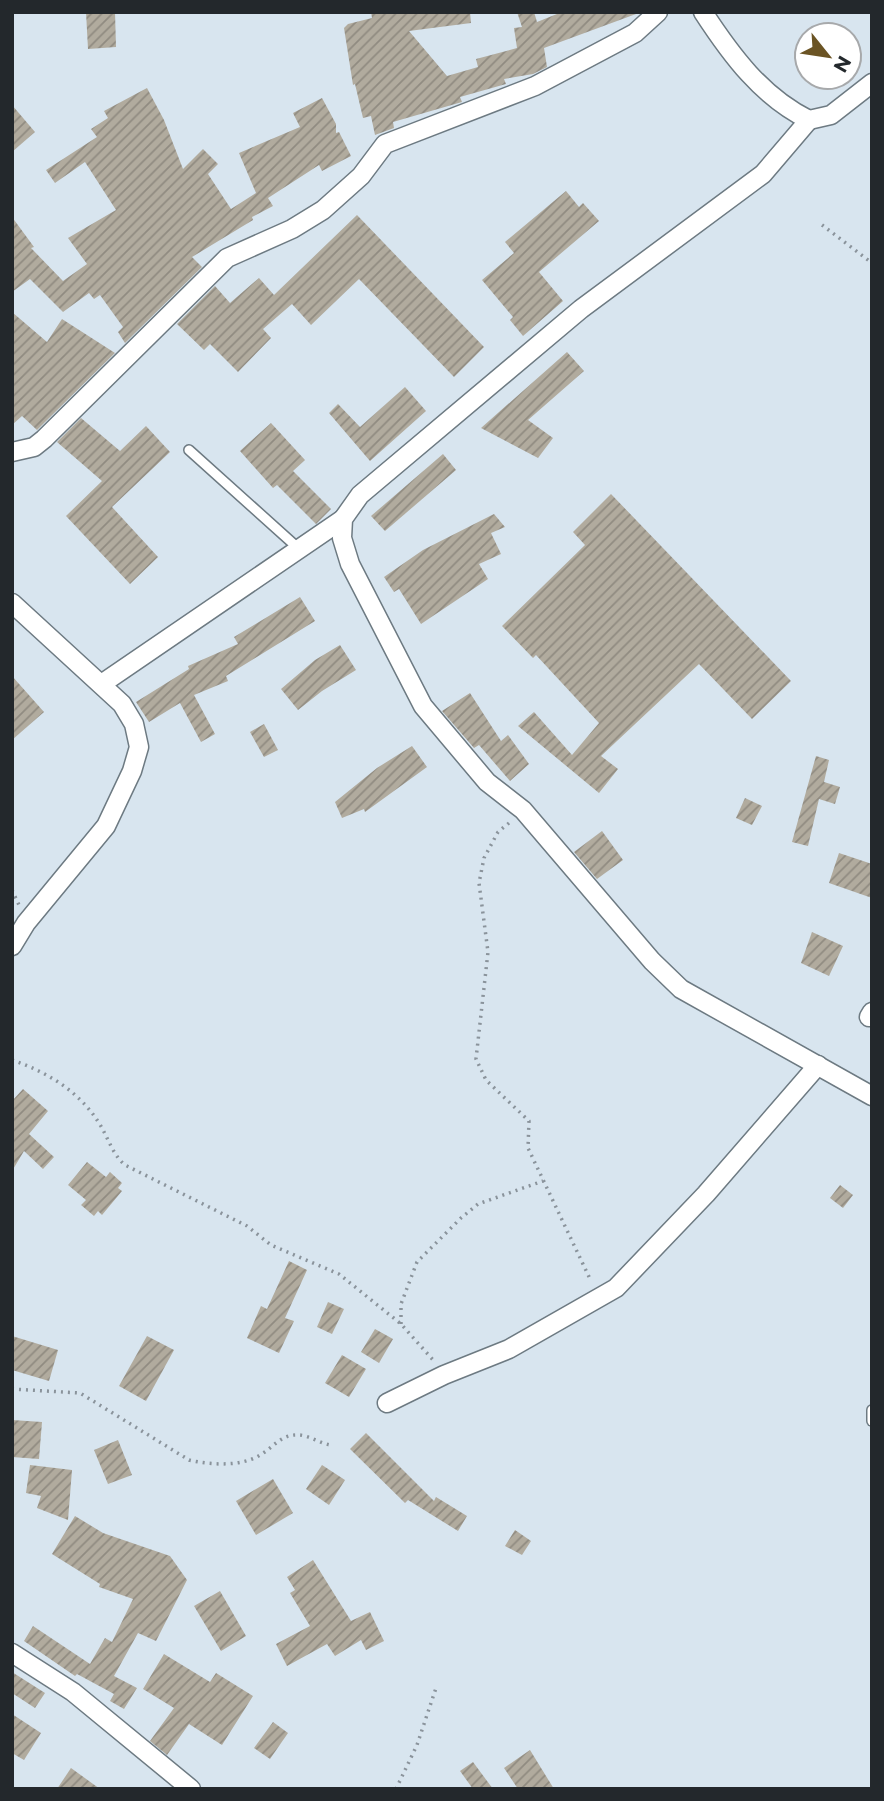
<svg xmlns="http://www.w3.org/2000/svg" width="884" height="1801" font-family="Montserrat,sans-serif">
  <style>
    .building { fill: url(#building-hatch) }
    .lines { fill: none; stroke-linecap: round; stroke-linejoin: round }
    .service-casing { stroke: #6d7a82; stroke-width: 12 }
    .minor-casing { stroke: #6d7a82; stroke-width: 21 }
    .path { stroke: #8a939b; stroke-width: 3.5; stroke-dasharray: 2 5; stroke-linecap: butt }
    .service { stroke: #fff; stroke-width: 9 }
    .minor { stroke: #fff; stroke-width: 18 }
  </style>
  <defs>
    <pattern id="building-hatch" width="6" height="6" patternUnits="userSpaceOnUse" patternTransform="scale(1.75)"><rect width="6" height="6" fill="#b1ab9e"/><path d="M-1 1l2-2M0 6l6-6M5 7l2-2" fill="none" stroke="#908b81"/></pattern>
  </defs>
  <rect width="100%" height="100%" fill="#d8e5ef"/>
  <!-- building -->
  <g class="building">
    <polygon points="86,12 115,12 116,47 88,49"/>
    <polygon points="371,12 470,12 471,23 409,31 447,76 478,67 476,59 517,48 514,28 522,27 517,12 534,12 537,22 562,12 636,14 544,48 547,67 533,74 504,79 506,84 460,97 462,102 393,122 394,128 375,135 371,116 363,118 355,84 353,85 344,28 348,24 372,18"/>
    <polygon points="147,88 164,120 183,169 203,149 218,164 208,174 231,209 256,193 239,153 300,127 293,113 322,98 336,124 336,133 339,132 351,156 322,171 319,165 268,198 273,206 252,217 253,220 192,257 202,267 125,343 118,332 123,327 100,295 94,299 89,293 63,312 30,279 12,292 12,217 34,247 31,248 63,281 87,264 68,238 116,210 85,162 55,183 46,170 97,137 91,129 108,118 104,111"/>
    <polygon points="12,105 35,132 12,152"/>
    <polygon points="566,191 579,207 583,203 599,221 539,272 563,301 523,336 510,320 513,317 482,280 514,253 505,242"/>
    <polygon points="357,215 484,347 454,377 359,279 311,325 292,304 263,329 271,338 238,372 210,344 204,350 177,324 215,286 230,303 259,278 274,295"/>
    <polygon points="12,312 47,342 62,319 115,353 37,430 22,416 12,425"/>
    <polygon points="567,352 584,371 528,420 553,438 538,458 481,428"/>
    <polygon points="405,387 426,411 370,461 329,413 338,404 360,427"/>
    <polygon points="81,418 120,451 146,426 170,452 112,507 158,557 130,584 66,516 102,481 57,442"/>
    <polygon points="271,423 305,460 293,471 331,509 316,524 277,485 273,488 240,451"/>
    <polygon points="443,454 456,470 385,531 371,516"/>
    <polygon points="611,494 791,681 752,719 699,664 601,756 618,769 599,793 518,726 534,712 572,755 599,723 536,655 533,658 502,626 585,545 573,532"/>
    <polygon points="494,514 505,527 491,533 501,554 479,564 488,579 421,624 399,589 394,592 384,577 423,550"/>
    <polygon points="300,597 315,621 226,676 228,681 194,695 215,734 201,742 180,703 149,722 136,702 189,669 188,666 238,644 234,637"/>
    <polygon points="340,645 356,670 322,691 298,710 281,689 315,660"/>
    <polygon points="12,676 44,712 12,740"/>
    <polygon points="470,693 501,741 508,735 529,764 510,781 479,745 474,748 442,711"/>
    <polygon points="264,724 278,750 264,757 250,732"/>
    <polygon points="412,746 427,767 365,812 364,809 342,818 335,802 377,768"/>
    <polygon points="816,756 829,760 824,782 840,787 835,804 819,799 808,846 792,842"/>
    <polygon points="745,798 762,806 752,825 736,818"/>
    <polygon points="602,831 623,860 597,879 574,852"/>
    <polygon points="839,853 872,864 872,898 829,883"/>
    <polygon points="812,932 843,946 829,976 801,963"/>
    <polygon points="23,1089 48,1111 29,1134 54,1157 43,1169 24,1151 12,1171 12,1101"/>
    <polygon points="87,1162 106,1177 110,1172 122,1183 118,1188 122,1191 102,1215 98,1211 94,1216 81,1205 86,1200 68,1185"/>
    <polygon points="840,1185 853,1195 843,1208 830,1198"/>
    <polygon points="289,1261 307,1270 285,1318 294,1321 279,1353 247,1338 261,1306 267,1309"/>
    <polygon points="328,1302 344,1309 332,1334 317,1327"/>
    <polygon points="375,1329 393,1339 379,1363 361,1352"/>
    <polygon points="12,1336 58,1350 49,1381 12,1370"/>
    <polygon points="147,1336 174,1350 146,1401 119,1386"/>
    <polygon points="342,1355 366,1369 349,1397 325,1383"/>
    <polygon points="12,1420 42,1422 39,1459 12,1457"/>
    <polygon points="366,1433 434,1501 436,1497 467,1516 458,1531 408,1500 405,1503 350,1449"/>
    <polygon points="118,1440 132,1475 108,1484 94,1450"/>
    <polygon points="30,1465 72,1470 68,1520 37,1508 41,1496 26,1493"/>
    <polygon points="322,1465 345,1480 329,1505 306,1489"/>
    <polygon points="273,1479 293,1513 256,1535 236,1501"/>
    <polygon points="75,1516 103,1533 170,1556 187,1580 156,1641 138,1633 114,1676 137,1688 124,1709 110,1701 114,1694 77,1674 75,1676 24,1641 33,1626 90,1664 105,1638 112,1642 133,1599 99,1587 100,1584 52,1554"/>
    <polygon points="515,1530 531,1541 522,1555 505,1546"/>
    <polygon points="313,1560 351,1621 370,1612 384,1641 366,1650 361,1640 335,1656 327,1644 287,1666 276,1644 310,1626 290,1593 295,1590 287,1577"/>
    <polygon points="220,1591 246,1636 221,1651 194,1606"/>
    <polygon points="164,1654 210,1682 216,1673 253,1696 222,1745 189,1724 167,1755 150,1741 174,1708 143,1689"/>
    <polygon points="12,1672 45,1693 35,1708 12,1693"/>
    <polygon points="12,1714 41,1733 24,1760 12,1753"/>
    <polygon points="273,1722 288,1733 270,1759 254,1748"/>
    <polygon points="530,1750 554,1789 518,1789 504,1768"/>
    <polygon points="473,1762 493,1789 473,1789 460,1771"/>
    <polygon points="71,1768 100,1789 57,1789"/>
  </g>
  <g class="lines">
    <!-- service casing -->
    <g class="service-casing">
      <g id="service">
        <polyline points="189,450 298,548"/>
        <polyline points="872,1410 872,1421"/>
      </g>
    </g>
    <!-- minor casing -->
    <g class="minor-casing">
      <g id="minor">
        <path d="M703 12C731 55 762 97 809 120L831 115 872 83"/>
        <polyline points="809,120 763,174 581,309 360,495 343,519 342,538 350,564 423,706 487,782 523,810 652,961 681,989 872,1096"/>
        <polyline points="12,452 34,447 44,439 227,258 292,229 323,210 361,176 385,144 535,86 635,33 658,12"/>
        <polyline points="12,603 122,704 134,724 139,747 132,771 106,826 26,923 12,946"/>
        <polyline points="103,683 343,519"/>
        <polyline points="869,1017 872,1012"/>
        <polyline points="387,1403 444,1375 509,1349 616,1288 706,1194 818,1065"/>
        <polyline points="12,1653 73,1692 191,1789"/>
      </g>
    </g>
    <!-- path -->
    <g class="path">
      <polyline points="822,225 872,263"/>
      <polyline points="509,823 498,832 484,858 479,883 488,952 476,1059 486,1080 529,1121 528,1148 591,1281"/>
      <polyline points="12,890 19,905"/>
      <path d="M12 1060C47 1072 79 1091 99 1123 108 1137 112 1154 125 1165L247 1226 271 1245 339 1274 401 1324 434 1361"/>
      <polyline points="401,1324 401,1304 417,1262 461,1218 478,1204 543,1181"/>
      <path d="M12 1389 80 1393 189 1460C210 1465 241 1467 260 1455 273 1448 281 1434 298 1435 308 1435 320 1443 330 1445"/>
      <polyline points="396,1789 417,1745 437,1685"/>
    </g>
    <!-- service -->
    <use href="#service" class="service"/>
    <!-- minor -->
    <use href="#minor" class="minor"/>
  </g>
  <!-- border -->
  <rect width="884" height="1801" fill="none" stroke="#23282c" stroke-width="28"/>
  <!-- north arrow -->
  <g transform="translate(828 56) rotate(120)"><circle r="33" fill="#ffffff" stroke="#a7a9ab" stroke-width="2"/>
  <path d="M0-5L12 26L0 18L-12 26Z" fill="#6b5424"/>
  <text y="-10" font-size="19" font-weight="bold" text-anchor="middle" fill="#23282c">N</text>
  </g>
</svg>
